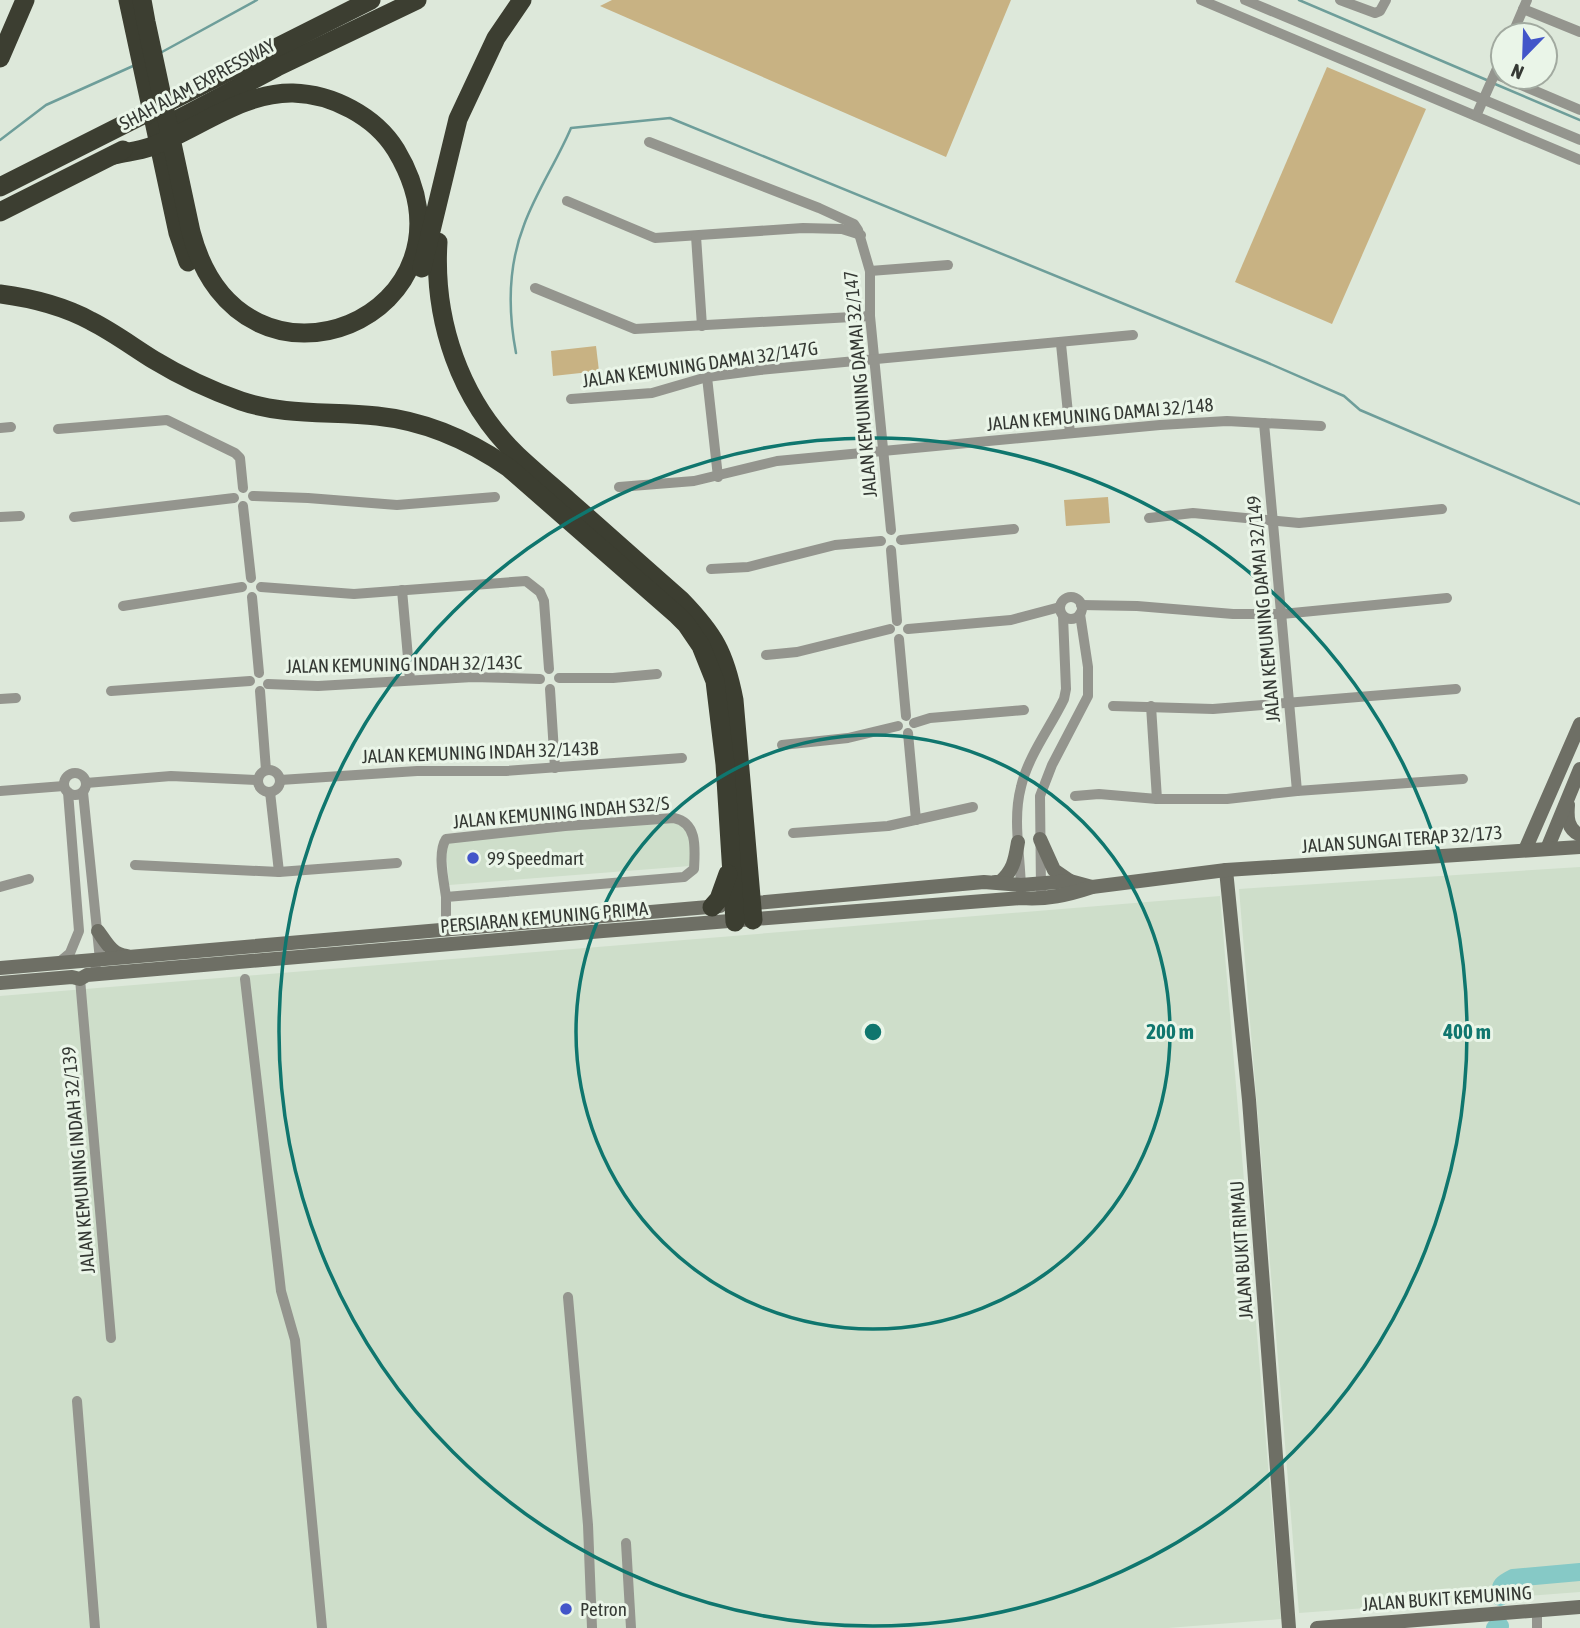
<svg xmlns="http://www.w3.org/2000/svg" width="1580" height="1628" font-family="'Asap Condensed',sans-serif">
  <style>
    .built { fill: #cedeca }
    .green { fill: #c8b283 }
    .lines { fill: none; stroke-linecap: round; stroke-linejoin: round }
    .stream { stroke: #6e9e9a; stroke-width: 2.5 }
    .river { stroke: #86c9c6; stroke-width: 18 }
    .street { stroke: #94958e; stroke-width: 10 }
    .secondary { stroke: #6e6f65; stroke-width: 14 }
    .highway { stroke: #3c3e31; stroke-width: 19 }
    .ring { fill: none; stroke: #0f766e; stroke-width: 3.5 }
    .poi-dot { fill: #4255c9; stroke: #eaf5e8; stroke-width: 2.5 }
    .labels { text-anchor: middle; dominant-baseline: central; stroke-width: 6; stroke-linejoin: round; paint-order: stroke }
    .street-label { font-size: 19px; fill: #353934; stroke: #eaf5e8 }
    .poi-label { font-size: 19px; fill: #353934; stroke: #eaf5e8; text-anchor: start }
    .centre { fill: #0f766e; stroke: #eaf5e8; stroke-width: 3.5 }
    .ring-label { font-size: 21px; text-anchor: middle; font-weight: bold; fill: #0f766e; stroke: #eaf5e8; stroke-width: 6; stroke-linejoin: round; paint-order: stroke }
  </style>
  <rect width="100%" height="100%" fill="#dde8da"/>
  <!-- built -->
  <g class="built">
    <polygon points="678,822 690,833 690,866 449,885 446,847 448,843 570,829"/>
    <polygon points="1580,867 1580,1592 1299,1613 1239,889"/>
    <polygon points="1220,896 1281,1619 1168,1628 0,1628 0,996"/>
  </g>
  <!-- green -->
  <g class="green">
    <polygon points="612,0 1011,0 946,157 600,6"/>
    <polygon points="1327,67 1426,109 1332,324 1235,282"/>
    <polygon points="596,346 599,371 553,376 551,351"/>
    <polygon points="1108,497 1110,523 1066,526 1064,500"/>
  </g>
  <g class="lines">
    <!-- stream -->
    <g class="stream">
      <polyline points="1299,0 1489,81"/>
      <polyline points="162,52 257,0"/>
      <polyline points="1495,84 1580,120"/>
      <polyline points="0,140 46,105 133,66"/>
      <path d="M516 353C508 311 508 266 524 225 536 192 557 161 571 128L670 118 1266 362 1344 396 1360 410 1580 504"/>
    </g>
    <!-- river -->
    <g class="river">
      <path d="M1500 1597C1499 1585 1503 1583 1513 1578L1580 1572"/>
      <polyline points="1495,1628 1500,1626"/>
    </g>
    <!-- street -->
    <g class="street">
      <polyline points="1201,0 1580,160"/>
      <polyline points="1245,0 1580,140"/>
      <polyline points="1340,0 1375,13 1380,11 1386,0"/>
      <polyline points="1523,9 1580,32"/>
      <polyline points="1512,35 1527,0"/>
      <polyline points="1495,74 1580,110"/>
      <polyline points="1476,116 1503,55"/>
      <polyline points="649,142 819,208 854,224 858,230 870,271 870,316 891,530"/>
      <polyline points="567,201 655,238 803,228 842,229 861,235"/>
      <polyline points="696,236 702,326"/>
      <polyline points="870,271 948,265"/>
      <polyline points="535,288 635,329 870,316"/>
      <polyline points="1061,344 1070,433"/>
      <polyline points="707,377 718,477"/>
      <polyline points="571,399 652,393 707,377 760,370 1133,335"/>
      <polyline points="1264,423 1297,791"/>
      <polyline points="0,428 11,427"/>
      <polyline points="58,429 167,420 235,453 240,458 243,488"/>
      <polyline points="619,487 694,481 777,461 1160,425 1227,421 1321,426"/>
      <polyline points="253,496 308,498 397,505 495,497"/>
      <polyline points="243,506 251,578"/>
      <polyline points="0,517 20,516"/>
      <polyline points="74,517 234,498"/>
      <polyline points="1149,518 1193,513 1299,523 1442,509"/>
      <polyline points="901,540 1014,529"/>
      <polyline points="891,550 897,621"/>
      <polyline points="711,569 748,567 835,545 881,541"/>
      <polyline points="261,587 354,594 526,581 540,592 544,601 549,669"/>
      <polyline points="402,590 410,680"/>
      <polyline points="252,597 259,673"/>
      <circle cx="1071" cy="608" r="11"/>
      <polyline points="1081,605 1137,606 1233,614 1282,614 1447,598"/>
      <polyline points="123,606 242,587"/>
      <polyline points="908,629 1011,620 1060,607"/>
      <polyline points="899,639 906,716"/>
      <polyline points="766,655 797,652 890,629"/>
      <polyline points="559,678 613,678 657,674"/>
      <polyline points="268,684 318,686 473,677 540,679"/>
      <polyline points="550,689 555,768"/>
      <polyline points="111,691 250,681"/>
      <polyline points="260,691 266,770"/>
      <polyline points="0,699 16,698"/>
      <polyline points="1113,706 1213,709 1456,689"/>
      <polyline points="1151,706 1157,799"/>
      <polyline points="914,723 930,718 1024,710"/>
      <polyline points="908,733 916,820"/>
      <polyline points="782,745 848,738 898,726"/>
      <circle cx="269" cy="781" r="11"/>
      <circle cx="75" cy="784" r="11"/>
      <polyline points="280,780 417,771 506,771 682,758"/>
      <polyline points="86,783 171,776 258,780"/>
      <polyline points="0,791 64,786"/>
      <polyline points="83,792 100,960 95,965"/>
      <polyline points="270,792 279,872"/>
      <polyline points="1075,796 1099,794 1157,799 1227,799 1297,791 1463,779"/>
      <polyline points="793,833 888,826 973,807"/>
      <polyline points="135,865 279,872 397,863"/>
      <polyline points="0,887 29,879"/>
      <polyline points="1041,890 1040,796 1052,765 1088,696 1088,667 1080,614"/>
      <path d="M1021 892C1021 857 1012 821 1021 787 1028 756 1050 728 1064 699L1066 689 1063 616"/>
      <path d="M446 897C444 881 437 853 446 839L565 826 674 818C698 823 695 849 694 869L684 877 446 897V930"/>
      <polyline points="58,963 70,953 79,931 68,792"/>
      <polyline points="80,979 111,1338"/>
      <polyline points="245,979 281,1291 295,1340 322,1628"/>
      <polyline points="568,1297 588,1525 592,1628"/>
      <polyline points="77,1401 95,1628"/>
      <polyline points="626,1543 631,1628"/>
      <polyline points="1537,1611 1537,1628"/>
    </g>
    <!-- secondary -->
    <g class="secondary">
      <path d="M1568 805C1567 817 1567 829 1580 835"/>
      <polyline points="1040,839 1054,870 1070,881"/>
      <polyline points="1547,849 1580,769"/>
      <polyline points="1525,850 1580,724"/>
      <polyline points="1226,870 1249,1100 1289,1628"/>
      <path d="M995 882H1000C1014 870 1015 859 1018 842"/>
      <polyline points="744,904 984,882 1021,885 1070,881 1092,887"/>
      <path d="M98 931C106 942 112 955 127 956"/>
      <polyline points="0,968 720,906"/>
      <path d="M0 983 72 977 80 979 87 975 603 931 1021 898C1046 900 1068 895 1092 887L1226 870 1580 847"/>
      <polyline points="1317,1628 1580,1607"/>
    </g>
    <!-- highway -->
    <g class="highway">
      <polyline points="128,0 178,233 188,262"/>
      <polyline points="0,58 25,0"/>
      <polyline points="158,130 277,67 417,0"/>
      <path d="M114 155C126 152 139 151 150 147 197 130 241 92 293 93 332 94 375 116 396 150 495 315 241 422 191 232L146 22 142 0"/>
      <polyline points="0,187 371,0"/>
      <polyline points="0,212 123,150"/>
      <path d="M438 242C433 321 460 400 517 455 534 471 552 486 569 501 606 534 644 567 681 600 714 634 725 653 734 700L753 920"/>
      <polyline points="422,268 458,119 496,38 522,0"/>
      <path d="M0 294C31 298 63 306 91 321 113 332 133 347 154 360 182 377 210 390 241 401 285 416 331 411 377 416 425 421 469 440 509 468L676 614 686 624 701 646 715 681 725 764 735 922"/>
      <polyline points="712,907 719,899 728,874"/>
    </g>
  </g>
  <!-- distance rings -->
  <g class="ring">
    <circle cx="873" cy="1032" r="297"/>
    <circle cx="873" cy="1032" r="594"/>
  </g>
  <!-- markers -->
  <g class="poi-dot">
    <circle cx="473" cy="858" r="7"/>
    <circle cx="566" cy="1609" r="7"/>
  </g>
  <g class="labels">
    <!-- street labels -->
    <g class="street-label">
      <text transform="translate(197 84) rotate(-28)">SHAH ALAM EXPRESSWAY</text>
      <text transform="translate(700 364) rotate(-8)">JALAN KEMUNING DAMAI 32/147G</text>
      <text transform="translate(860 384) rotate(-95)">JALAN KEMUNING DAMAI 32/147</text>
      <text transform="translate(1100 414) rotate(-5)">JALAN KEMUNING DAMAI 32/148</text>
      <text transform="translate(1263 609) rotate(-95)">JALAN KEMUNING DAMAI 32/149</text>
      <text transform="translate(404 664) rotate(-1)">JALAN KEMUNING INDAH 32/143C</text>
      <text transform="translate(480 752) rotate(-2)">JALAN KEMUNING INDAH 32/143B</text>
      <text transform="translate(561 812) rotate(-5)">JALAN KEMUNING INDAH S32/S</text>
      <text transform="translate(1402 839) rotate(-4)">JALAN SUNGAI TERAP 32/173</text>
      <text transform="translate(544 917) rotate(-5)">PERSIARAN KEMUNING PRIMA</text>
      <text transform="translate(78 1160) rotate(-95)">JALAN KEMUNING INDAH 32/139</text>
      <text transform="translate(1241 1250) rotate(-94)">JALAN BUKIT RIMAU</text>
      <text transform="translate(1447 1598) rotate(-4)">JALAN BUKIT KEMUNING</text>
    </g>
    <!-- poi labels -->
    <g class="poi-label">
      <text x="487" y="858">99 Speedmart</text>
      <text x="580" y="1609">Petron</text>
    </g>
  </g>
  <circle cx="873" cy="1032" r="10" class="centre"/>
  <g class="ring-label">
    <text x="1170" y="1039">200 m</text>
    <text x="1467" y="1039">400 m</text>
  </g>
  <!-- north arrow -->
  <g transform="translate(1524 56) rotate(203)"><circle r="33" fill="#eaf5e8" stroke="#a2aaa0" stroke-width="2"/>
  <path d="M0-5L12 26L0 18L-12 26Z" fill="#4255c9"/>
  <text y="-10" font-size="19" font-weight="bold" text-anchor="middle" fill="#353934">N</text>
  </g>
</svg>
